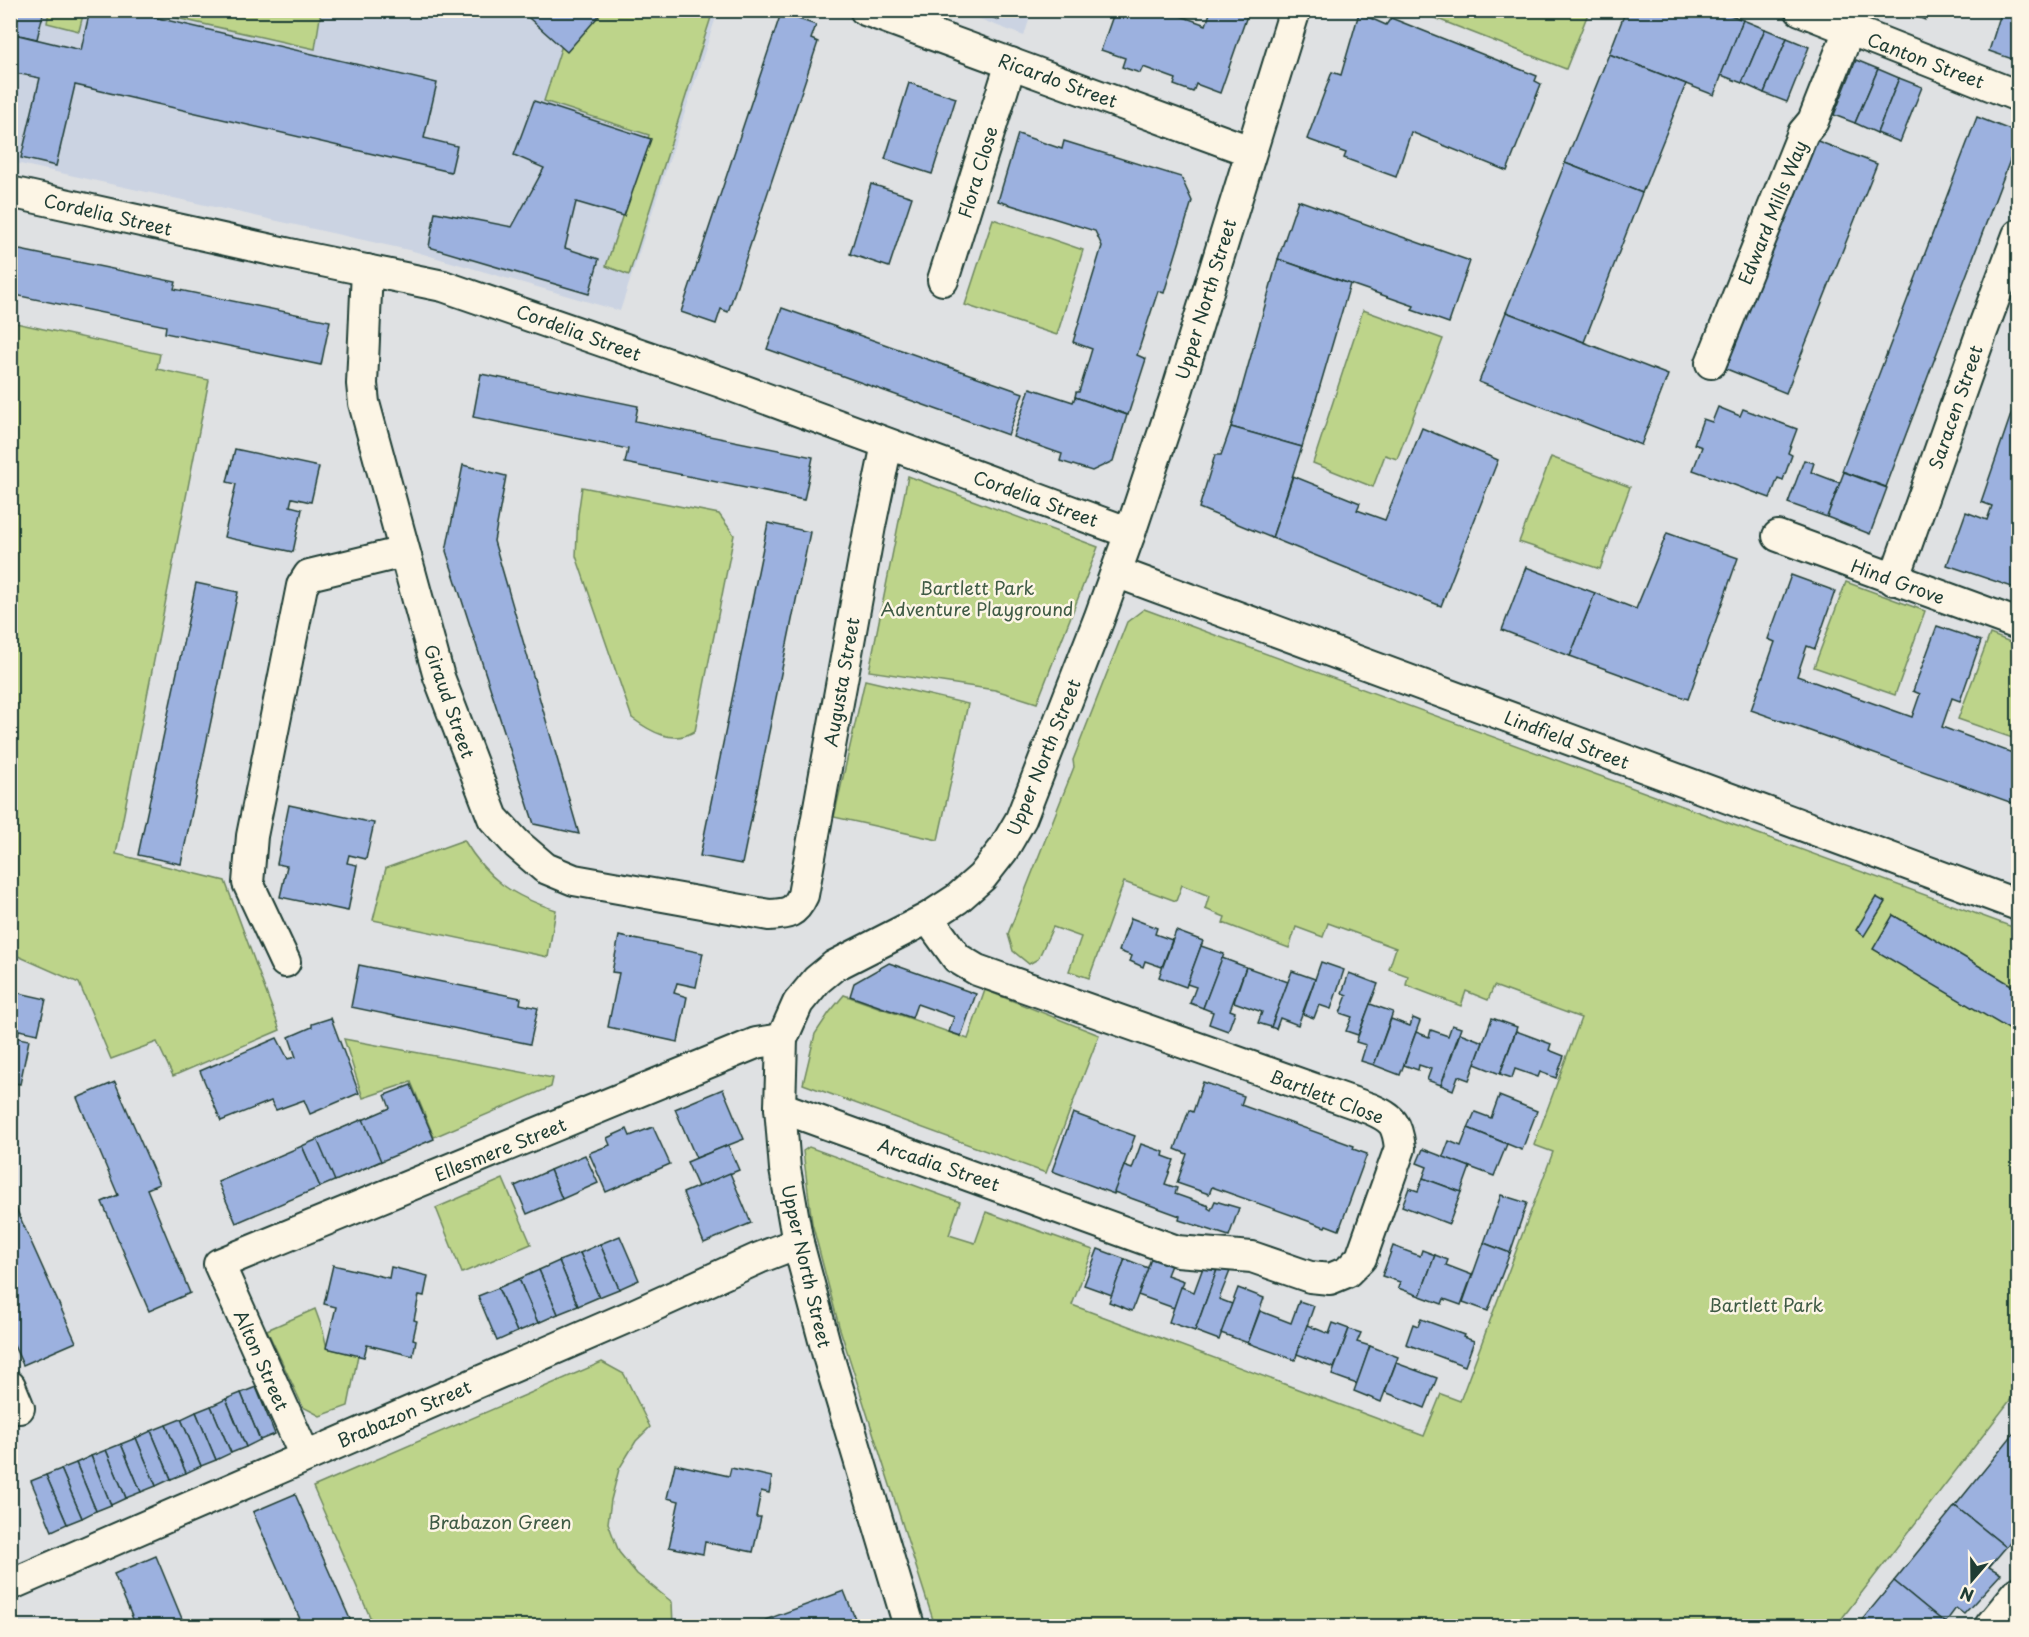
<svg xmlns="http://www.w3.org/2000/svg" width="2029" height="1637" font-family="'Playpen Sans',sans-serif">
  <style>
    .built { fill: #cbd3e2 }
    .green { fill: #bdd48a; stroke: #6e885f; stroke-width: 1.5 }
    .building { fill: #9cb1df; stroke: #1f3d34; stroke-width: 1.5 }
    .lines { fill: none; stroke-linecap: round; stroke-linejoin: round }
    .minor-casing { stroke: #1f3d34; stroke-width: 34 }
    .minor { stroke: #fcf5e5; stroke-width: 30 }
    .labels { text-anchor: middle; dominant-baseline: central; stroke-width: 5; stroke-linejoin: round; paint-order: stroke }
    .street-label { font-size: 18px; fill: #1f3d34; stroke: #fcf5e5 }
    .park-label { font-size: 18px; fill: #3f5b45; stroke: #fcf5e5 }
  </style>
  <rect width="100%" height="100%" fill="#dfe1e3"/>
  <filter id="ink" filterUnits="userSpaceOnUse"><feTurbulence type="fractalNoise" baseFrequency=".0167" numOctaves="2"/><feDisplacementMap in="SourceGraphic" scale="12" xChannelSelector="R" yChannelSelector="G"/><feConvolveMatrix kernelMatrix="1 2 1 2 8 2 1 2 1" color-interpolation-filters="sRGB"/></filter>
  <g filter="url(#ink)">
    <!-- built -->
    <g class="built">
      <polygon points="11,11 718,11 620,311 413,251 11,162"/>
      <polygon points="959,11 1032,11 1024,36"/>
    </g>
    <!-- green -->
    <g class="green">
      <polygon points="49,11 84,11 79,31 47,23"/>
      <polygon points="145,11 321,10 321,11 315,49"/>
      <polygon points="573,11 713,11 629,275 606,266 649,135 544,101"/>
      <polygon points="1417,11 1589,11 1566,69"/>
      <polygon points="993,219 1083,250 1057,335 965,305"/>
      <polygon points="1363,310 1443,339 1397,459 1385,455 1373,487 1313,463"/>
      <polygon points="11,322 160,354 157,369 209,380 116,854 225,881 280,1030 173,1076 157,1042 111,1059 79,983 11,953"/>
      <polygon points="1551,457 1630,487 1600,569 1519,542"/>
      <polygon points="908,476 1098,547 1037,703 995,690 869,671"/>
      <path d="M582 487 719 514 734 535 695 731C673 745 651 732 632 718L576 556 578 515Z"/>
      <polygon points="1846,582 1925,611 1895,695 1814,667"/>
      <polygon points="1144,609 2018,929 2018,1390 1836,1626 935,1626 839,1326 812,1223 803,1151 809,1147 960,1202 949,1235 975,1243 986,1212 1093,1250 1072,1305 1424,1436 1441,1394 1460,1401 1553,1152 1534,1145 1581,1018 1494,986 1488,1000 1466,991 1461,1006 1406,985 1408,976 1389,969 1396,948 1328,923 1323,937 1296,927 1289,948 1223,923 1225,917 1205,909 1209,896 1182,885 1176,901 1124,882 1089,978 1069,971 1081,937 1053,927 1038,959 1029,964 1013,951 1008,934 1074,767 1073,760 1127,622"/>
      <polygon points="1990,634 2018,645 2018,740 1958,719"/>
      <polygon points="865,680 968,704 938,840 834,817"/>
      <path d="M464 840C488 880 512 896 556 910L548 957 373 920 386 868Z"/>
      <polygon points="985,990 1099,1035 1046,1173 803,1084 815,1034 829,1013 844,995 968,1039"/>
      <polygon points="344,1039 553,1078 551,1087 434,1137 411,1082 363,1098"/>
      <polygon points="503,1179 531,1244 462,1273 436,1208"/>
      <polygon points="315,1309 323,1331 327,1348 358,1355 348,1406 320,1416 303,1407 267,1330"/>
      <polygon points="602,1362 624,1374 650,1427 636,1441 619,1469 611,1500 608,1523 619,1552 637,1574 672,1602 673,1626 374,1626 313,1487"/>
    </g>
    <!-- building -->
    <g class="building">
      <polygon points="10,10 44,10 37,39 10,33"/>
      <polygon points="90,10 123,10 437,83 424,138 457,146 451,172 75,85 56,166 21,158 40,78 10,72 10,33 81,50"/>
      <polygon points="520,10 604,10 567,52"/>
      <polygon points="975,10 1002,10 999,20"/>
      <polygon points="1115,10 1164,10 1206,25 1211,10 1249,10 1220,93 1196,84 1193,92 1174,85 1176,79 1143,67 1140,73 1122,67 1125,58 1101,50"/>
      <polygon points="1626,10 1718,10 1743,20 1714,95 1609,54"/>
      <polygon points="1901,10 1928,10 1925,20"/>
      <polygon points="2002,10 2018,10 2018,61 1989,51"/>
      <polygon points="781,13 816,25 811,39 818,42 728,312 721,309 716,324 681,312"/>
      <polygon points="1359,13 1386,25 1391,18 1537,76 1535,81 1541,84 1507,171 1411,132 1396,177 1344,158 1346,153 1307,139 1332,72 1341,75"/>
      <polygon points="1743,20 1765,29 1742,83 1721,75"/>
      <polygon points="1765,29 1787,38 1764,93 1742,83"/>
      <polygon points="1787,38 1809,47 1787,102 1764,93"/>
      <polygon points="1609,54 1686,84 1642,193 1565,163"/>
      <polygon points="1856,60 1878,69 1855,123 1834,115"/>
      <polygon points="1878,69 1899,78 1877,133 1855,123"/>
      <polygon points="1899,78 1922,87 1900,142 1877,133"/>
      <polygon points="909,83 956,98 932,174 885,159"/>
      <polygon points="534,101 651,139 624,216 576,202 565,248 599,259 589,294 429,247 435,212 512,227 544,168 514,155"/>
      <polygon points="1977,117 2018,133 2018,139 1886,487 1842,471"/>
      <polygon points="1018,134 1062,149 1064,141 1181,177 1192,201 1164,293 1158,291 1137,355 1146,359 1128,415 1075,397 1076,392 1079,392 1092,349 1073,342 1102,246 1095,231 998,201"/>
      <polygon points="1815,140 1877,164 1786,393 1724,368"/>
      <polygon points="1565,163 1642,193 1584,342 1506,312"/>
      <polygon points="871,184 912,197 889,267 850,254"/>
      <polygon points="1298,200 1470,261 1449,323 1412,310 1414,306 1278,259"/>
      <polygon points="10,248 176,282 174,289 330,321 321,365 165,333 166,326 10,294"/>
      <polygon points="1278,259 1350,284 1302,447 1231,427"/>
      <polygon points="782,308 1023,393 1008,435 767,349"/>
      <polygon points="1506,312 1668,375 1641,445 1479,382"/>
      <polygon points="481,374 638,406 635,421 813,457 804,500 625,463 628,449 473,417"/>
      <polygon points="1030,388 1073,402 1075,397 1127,415 1113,461 1092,471 1060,461 1062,454 1013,437"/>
      <polygon points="2018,394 2018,525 2014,538 2018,540 2018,589 1947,565 1966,512 1987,520 1992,506 1981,502"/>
      <polygon points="1718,407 1740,416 1743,409 1797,429 1788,453 1792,455 1783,480 1778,478 1770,498 1693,470 1702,447 1694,444 1703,419 1712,422"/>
      <polygon points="1231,427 1302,447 1272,538 1199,508 1215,455 1221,455"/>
      <polygon points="1422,428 1498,460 1441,606 1272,538 1293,476 1360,503 1357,510 1385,520"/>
      <polygon points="235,449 319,467 311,502 292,498 290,506 302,509 293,552 224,537 236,484 227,482"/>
      <polygon points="1804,460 1814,463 1811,472 1840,483 1827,517 1788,503"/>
      <polygon points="463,465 506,476 494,541 579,834 534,824 446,551"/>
      <polygon points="1844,472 1887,488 1870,534 1827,517"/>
      <polygon points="768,523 810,532 742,864 700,856"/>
      <polygon points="1667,533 1738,558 1688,699 1570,656 1595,593 1636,609"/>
      <polygon points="1526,567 1595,593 1570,656 1502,630"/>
      <polygon points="1791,575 1835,591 1815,649 1807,646 1797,676 1912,717 1920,694 1913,691 1937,626 1981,641 1960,701 1952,698 1942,727 2018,755 2018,805 1751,710 1775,642 1768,639"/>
      <polygon points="196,583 238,592 181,864 138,855"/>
      <polygon points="289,805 374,823 366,859 349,855 347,863 357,865 348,911 280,897 287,866 277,864"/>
      <polygon points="1876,897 1885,902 1864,936 1856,930"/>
      <polygon points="1893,915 2018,989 2017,1034 1873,949"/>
      <polygon points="1131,918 1157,928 1155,934 1172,940 1162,967 1145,961 1143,967 1130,961 1132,956 1119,951"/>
      <polygon points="1176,931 1203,941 1186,987 1159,977"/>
      <polygon points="619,936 703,953 696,987 677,983 674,993 687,997 678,1042 608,1027 619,973 612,972"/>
      <polygon points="1201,946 1224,954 1203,1008 1190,1003 1196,987 1187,984"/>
      <polygon points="1222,958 1246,967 1230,1010 1235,1012 1228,1031 1209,1024 1213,1012 1203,1008"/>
      <polygon points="1321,962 1344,970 1331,1009 1319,1005 1314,1018 1303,1014"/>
      <polygon points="889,963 976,994 961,1036 949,1032 954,1017 917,1004 912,1018 850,996 854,983"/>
      <polygon points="359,965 521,998 520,1004 538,1008 530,1044 351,1007"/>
      <polygon points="1246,967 1288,982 1271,1027 1258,1023 1262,1012 1234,1002"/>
      <polygon points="1292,971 1315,979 1298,1025 1280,1018 1276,1029 1271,1027"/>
      <polygon points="1349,973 1378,984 1358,1035 1346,1031 1352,1017 1340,1013 1347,995 1342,993"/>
      <polygon points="10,991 46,999 38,1034 19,1030 18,1038 29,1040 20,1084 10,1082"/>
      <polygon points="1370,1004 1393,1012 1374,1065 1361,1061 1366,1045 1356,1042"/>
      <polygon points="331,1018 359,1093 310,1114 304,1100 276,1110 271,1101 221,1121 200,1071 277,1038 288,1059 296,1057 289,1037 312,1027 312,1024"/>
      <polygon points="1413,1018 1420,1021 1400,1075 1374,1065 1391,1019 1410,1026"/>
      <polygon points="1492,1018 1517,1027 1500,1074 1475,1064"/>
      <polygon points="1452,1025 1461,1028 1441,1085 1427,1080 1431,1069 1419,1065 1418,1070 1404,1065 1416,1032 1429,1037 1431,1030 1448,1036"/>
      <polygon points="1516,1031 1551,1044 1549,1050 1564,1056 1556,1078 1540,1072 1538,1077 1515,1069 1512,1078 1500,1074"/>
      <polygon points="1460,1033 1483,1042 1469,1080 1458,1076 1453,1090 1441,1085"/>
      <polygon points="115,1082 159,1184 147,1189 190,1293 149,1311 102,1202 118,1195 77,1098"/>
      <polygon points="1203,1082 1244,1096 1241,1105 1354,1146 1353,1149 1367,1154 1339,1230 1326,1225 1325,1227 1212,1187 1209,1194 1177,1183 1187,1154 1175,1149 1189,1110 1193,1112"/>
      <polygon points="411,1085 434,1139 320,1187 302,1146 390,1108 385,1095"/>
      <polygon points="723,1089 744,1139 696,1158 675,1109"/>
      <polygon points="1499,1096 1537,1111 1522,1150 1468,1128 1475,1112 1491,1118"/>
      <polygon points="1073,1113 1135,1136 1114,1194 1052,1171"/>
      <polygon points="363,1119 381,1161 335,1181 317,1139"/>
      <polygon points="653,1127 670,1164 606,1192 589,1153 610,1145 607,1138 627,1129 630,1136"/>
      <polygon points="1468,1128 1507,1144 1494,1176 1443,1157 1449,1141 1461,1146"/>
      <polygon points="1141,1144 1164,1152 1163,1156 1174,1160 1165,1184 1177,1188 1175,1194 1209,1206 1208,1208 1211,1210 1215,1201 1239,1208 1229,1236 1179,1220 1180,1216 1114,1192 1124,1166 1132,1169"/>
      <polygon points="728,1145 739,1170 698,1187 687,1162"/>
      <polygon points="302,1146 320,1187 236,1223 218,1182"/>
      <polygon points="1423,1149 1470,1167 1461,1192 1423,1178 1427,1167 1417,1163"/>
      <polygon points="585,1155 598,1183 562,1199 550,1170"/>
      <polygon points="550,1170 562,1199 527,1214 515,1186"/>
      <polygon points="730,1173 751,1223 704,1243 683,1193"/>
      <polygon points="1423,1178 1461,1192 1449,1224 1402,1206 1409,1188 1418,1191"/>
      <polygon points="10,1195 76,1342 23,1365 10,1337"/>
      <polygon points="1501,1195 1527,1203 1510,1253 1484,1243"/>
      <polygon points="620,1236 639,1280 619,1289 600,1244"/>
      <polygon points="1484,1243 1510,1253 1488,1311 1463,1302"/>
      <polygon points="600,1244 619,1289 599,1297 580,1253"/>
      <polygon points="1393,1246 1420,1256 1422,1250 1435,1255 1420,1296 1398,1288 1400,1282 1382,1276"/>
      <polygon points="1098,1249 1125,1259 1112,1295 1084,1285"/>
      <polygon points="580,1253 599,1297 578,1306 559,1261"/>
      <polygon points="1153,1253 1173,1260 1167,1275 1184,1281 1174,1308 1138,1295"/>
      <polygon points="1435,1255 1448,1260 1446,1265 1472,1275 1461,1305 1444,1299 1442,1304 1420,1296"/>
      <polygon points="1125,1259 1148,1268 1132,1311 1109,1302"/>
      <polygon points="559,1261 578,1306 558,1314 539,1270"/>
      <polygon points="1205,1262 1218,1267 1195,1331 1169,1322 1181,1287 1194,1292"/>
      <polygon points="333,1265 389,1278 391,1267 428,1276 424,1296 419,1295 414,1320 417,1321 413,1339 416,1340 413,1356 367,1345 364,1357 326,1348 336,1307 324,1304"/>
      <polygon points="1218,1267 1230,1271 1219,1299 1232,1304 1219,1340 1195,1331"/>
      <polygon points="539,1270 558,1314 538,1323 519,1279"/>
      <polygon points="519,1279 538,1323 517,1332 498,1288"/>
      <polygon points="498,1288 517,1332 497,1341 478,1296"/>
      <polygon points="1238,1288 1264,1298 1248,1343 1221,1333"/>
      <polygon points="1299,1301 1314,1306 1295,1360 1248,1343 1260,1311 1291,1323"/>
      <polygon points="1421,1319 1464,1335 1463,1337 1474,1341 1465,1366 1406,1344 1413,1324 1418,1326"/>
      <polygon points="1333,1323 1349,1329 1334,1368 1297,1354 1307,1325 1329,1334"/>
      <polygon points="1349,1329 1361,1333 1357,1342 1370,1346 1357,1384 1332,1375"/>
      <polygon points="1370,1346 1398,1357 1381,1402 1354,1391"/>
      <polygon points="1396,1363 1437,1378 1425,1408 1385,1392"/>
      <polygon points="256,1387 275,1434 260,1440 241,1393"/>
      <polygon points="241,1393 260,1440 246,1447 226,1399"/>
      <polygon points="226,1399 246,1447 231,1453 211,1406"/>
      <polygon points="211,1406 231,1453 216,1460 196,1412"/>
      <polygon points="196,1412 216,1460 201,1466 181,1419"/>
      <polygon points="181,1419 201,1466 186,1473 166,1425"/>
      <polygon points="166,1425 186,1473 171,1479 151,1431"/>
      <polygon points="2018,1428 2018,1531 2006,1547 1955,1506"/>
      <polygon points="151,1431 171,1479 156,1486 136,1438"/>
      <polygon points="136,1438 156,1486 141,1492 121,1444"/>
      <polygon points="121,1444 141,1492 126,1498 106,1450"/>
      <polygon points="106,1450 126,1498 111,1505 91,1456"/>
      <polygon points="91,1456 111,1505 96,1511 76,1463"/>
      <polygon points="76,1463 96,1511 82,1518 61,1469"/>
      <polygon points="675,1464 729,1476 731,1468 772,1477 769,1493 761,1491 756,1517 761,1517 753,1552 705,1542 703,1554 669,1547 679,1501 667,1498"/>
      <polygon points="61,1469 82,1518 67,1524 46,1475"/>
      <polygon points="46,1475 67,1524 52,1531 31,1481"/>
      <polygon points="295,1494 353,1626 303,1626 253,1512"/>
      <polygon points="1955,1506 2006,1547 1989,1567 2001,1574 1964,1614 1956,1608 1945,1623 1894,1581"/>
      <polygon points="156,1556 185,1626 136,1626 114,1574"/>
      <polygon points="1894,1581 1945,1623 1941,1626 1857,1626"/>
      <polygon points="844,1591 858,1626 749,1626"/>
    </g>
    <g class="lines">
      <!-- minor casing -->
      <g class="minor-casing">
        <g id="minor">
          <polyline points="865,10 1250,151"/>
          <polyline points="1800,10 2018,96"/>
          <polyline points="10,192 308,258 443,286 721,382 1130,533"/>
          <path d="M367 270 362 384 364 403 439 677 493 818 517 844 545 868 574 880 769 915C788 914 795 913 803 895L870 526 887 444"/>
          <polyline points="943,280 1011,63"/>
          <polyline points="1711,363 1803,133 1813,121 1849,30"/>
          <polyline points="1778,536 2018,624"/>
          <polyline points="1116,572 2018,905"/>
          <polyline points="1894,580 1981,334 2018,235"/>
          <polyline points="285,962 248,883 252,836 302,586 309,575 404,552"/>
          <path d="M780 1107 1177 1251 1252 1257 1310 1277 1330 1279 1347 1272 1361 1258 1400 1148C1397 1123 1393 1119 1371 1109L977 970 957 958 928 918"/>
          <polyline points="10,1386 19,1408"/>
          <polyline points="305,1456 219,1264 756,1043 782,1039"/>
          <polyline points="10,1585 633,1315 759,1258 798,1243"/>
          <polyline points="909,1626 829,1359 798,1243 785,1169 780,1107 782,1039 798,1003 817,980 834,966 928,918 957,899 982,877 1003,850 1021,819 1099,619 1130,533 1175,398 1295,10"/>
          <polyline points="1990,1626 2018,1592"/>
        </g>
      </g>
      <!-- minor -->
      <use href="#minor" class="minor"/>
    </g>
  </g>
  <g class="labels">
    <!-- street labels -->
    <g class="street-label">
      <text transform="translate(1926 60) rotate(21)">Canton Street</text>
      <text transform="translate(1058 80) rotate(20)">Ricardo Street</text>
      <text transform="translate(977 172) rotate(-73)">Flora Close</text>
      <text transform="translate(1772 212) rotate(-68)">Edward Mills Way</text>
      <text transform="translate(108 214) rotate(13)">Cordelia Street</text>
      <text transform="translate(1205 299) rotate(-73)">Upper North Street</text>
      <text transform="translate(579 332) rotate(20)">Cordelia Street</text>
      <text transform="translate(1955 407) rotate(-71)">Saracen Street</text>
      <text transform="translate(1036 498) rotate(20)">Cordelia Street</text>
      <text transform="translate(1898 581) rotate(20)">Hind Grove</text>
      <text transform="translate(841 682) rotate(-80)">Augusta Street</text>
      <text transform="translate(450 701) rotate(71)">Giraud Street</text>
      <text transform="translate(1567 739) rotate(21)">Lindfield Street</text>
      <text transform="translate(1043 757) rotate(-68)">Upper North Street</text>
      <text transform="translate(1327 1096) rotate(21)">Bartlett Close</text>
      <text transform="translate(500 1149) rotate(-22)">Ellesmere Street</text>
      <text transform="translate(939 1164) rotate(19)">Arcadia Street</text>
      <text transform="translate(807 1266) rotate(77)">Upper North Street</text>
      <text transform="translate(262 1360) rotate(66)">Alton Street</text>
      <text transform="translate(404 1413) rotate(-23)">Brabazon Street</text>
    </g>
    <!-- park labels -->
    <g class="park-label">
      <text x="977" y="587">Bartlett Park<tspan x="977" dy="21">Adventure Playground</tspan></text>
      <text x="1766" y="1304">Bartlett Park</text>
      <text x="500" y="1521">Brabazon Green</text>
    </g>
  </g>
  <!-- margin -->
  <rect width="2029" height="1637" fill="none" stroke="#fcf5e5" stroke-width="36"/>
  <rect x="18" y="18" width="1993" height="1601" fill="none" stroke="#1f3d34" stroke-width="2" filter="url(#ink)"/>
  <!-- north arrow -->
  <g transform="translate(1972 1580) rotate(200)" stroke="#fcf5e5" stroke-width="4.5" paint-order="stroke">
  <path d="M0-4.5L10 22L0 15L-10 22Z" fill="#1f3d34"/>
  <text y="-9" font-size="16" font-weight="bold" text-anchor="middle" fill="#1f3d34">N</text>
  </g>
</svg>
